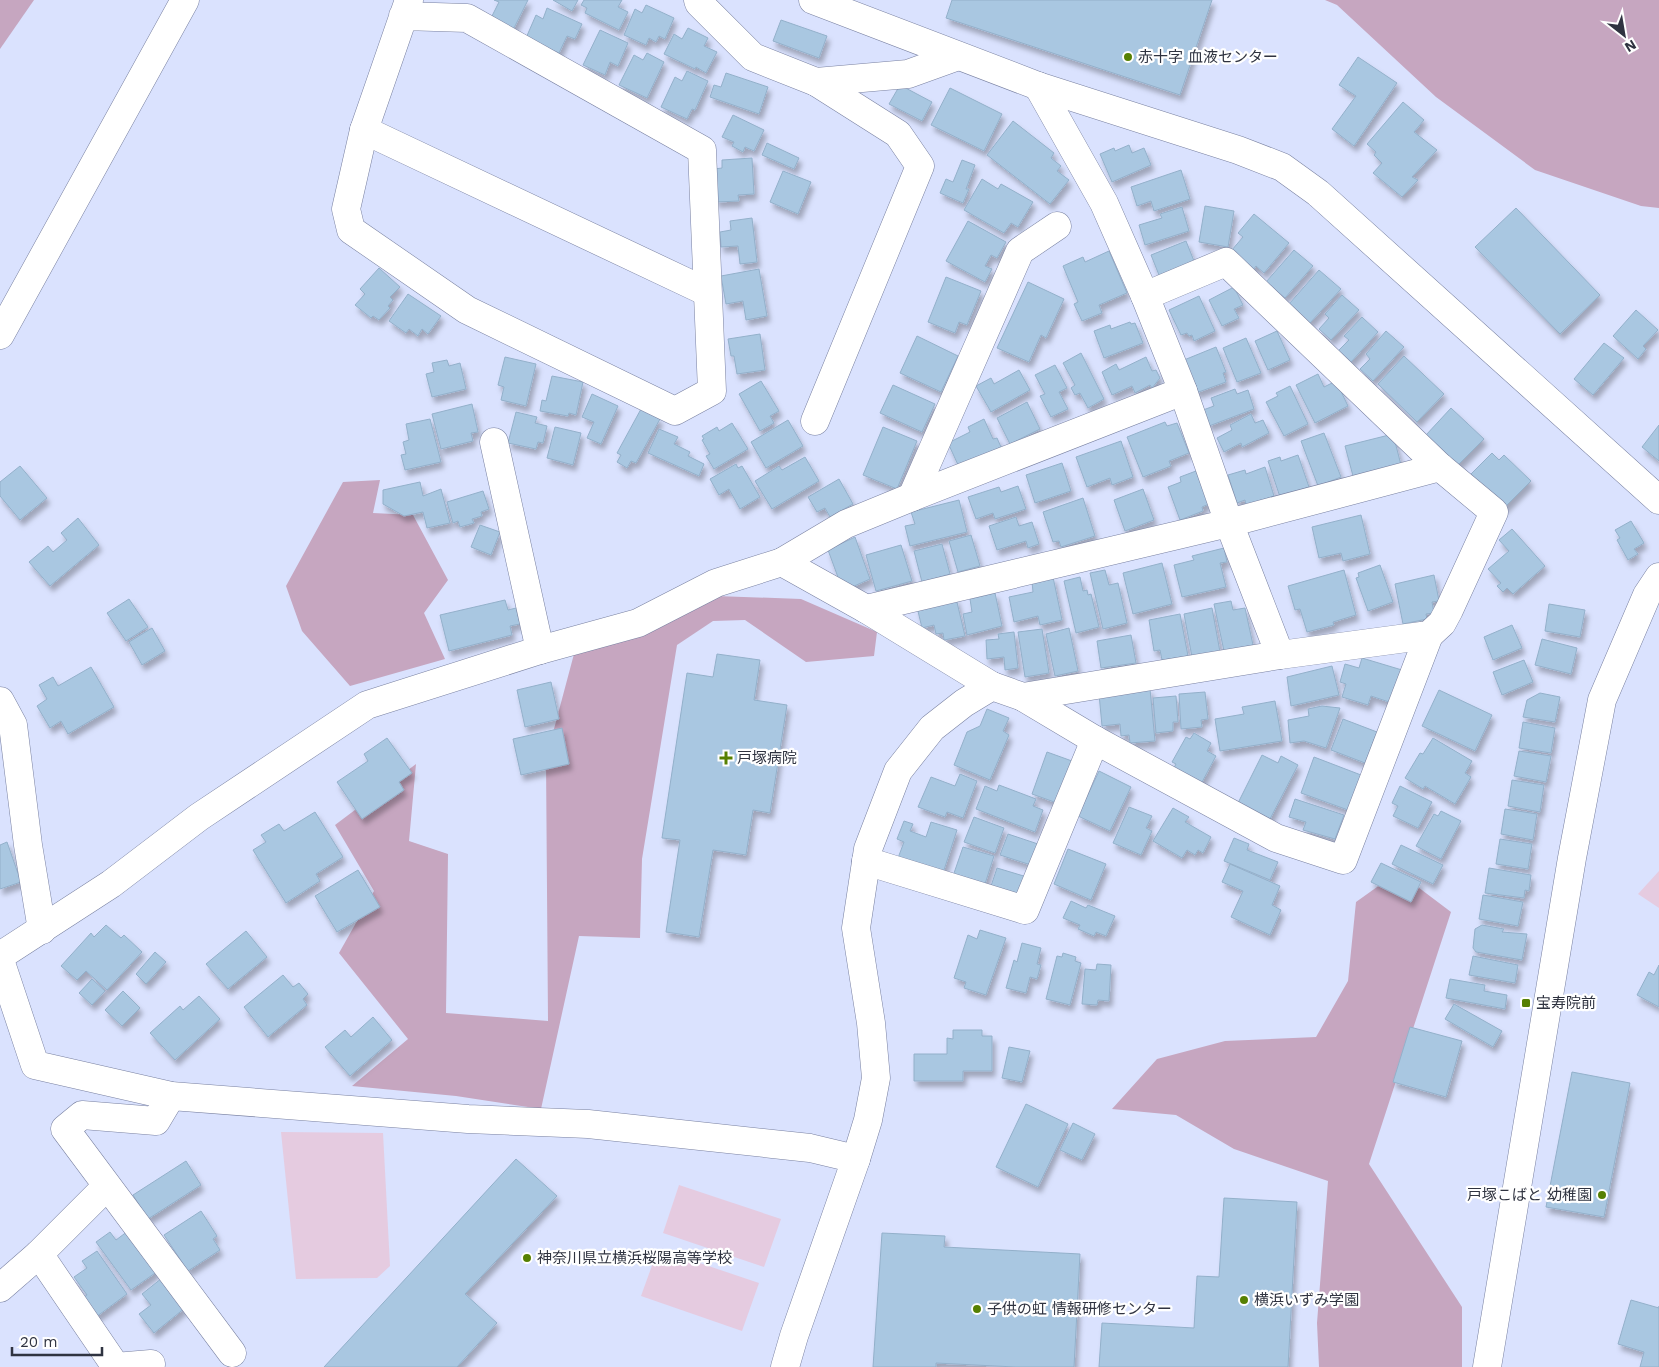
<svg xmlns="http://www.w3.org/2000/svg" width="1659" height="1367" font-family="'Work Sans','Noto Sans JP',sans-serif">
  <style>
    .green { fill: #e5cbe0 }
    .forest { fill: #c6a6c0 }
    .building { fill: #a9c7e1; stroke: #93b0ca; filter: url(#shadow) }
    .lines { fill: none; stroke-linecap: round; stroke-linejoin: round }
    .minor-casing { stroke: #7981a1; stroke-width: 29 }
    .minor { stroke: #fff; stroke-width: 28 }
    .poi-dot { fill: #568002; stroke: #fff; stroke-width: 2 }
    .labels { text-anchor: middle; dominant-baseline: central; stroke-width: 4.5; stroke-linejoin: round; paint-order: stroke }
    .poi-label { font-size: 15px; fill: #2f3340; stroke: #fff; text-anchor: start }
  </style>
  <defs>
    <filter id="shadow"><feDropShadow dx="3" dy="5.5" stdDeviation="2.5" flood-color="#0004"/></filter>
  </defs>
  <rect width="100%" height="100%" fill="#dae2fe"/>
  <!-- green -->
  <g class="green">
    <polygon points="1659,871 1659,908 1638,894"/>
    <polygon points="281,1132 383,1133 390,1266 377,1278 296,1279"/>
    <polygon points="679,1185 781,1219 764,1267 663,1233"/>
    <polygon points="658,1249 759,1283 742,1331 641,1296"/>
  </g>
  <!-- forest -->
  <g class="forest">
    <polygon points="0,0 34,0 0,49"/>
    <polygon points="1325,0 1659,0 1659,208 1641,206 1535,170 1436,97 1337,5"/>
    <polygon points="380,480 373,513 413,515 448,580 424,613 445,659 350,686 302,631 286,586 343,482"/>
    <polygon points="716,596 801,599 877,632 874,656 806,662 745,620 713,621 677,645 642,859 640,938 579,936 541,1109 456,1096 352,1086 408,1039 339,953 374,891 335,825 416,764 409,841 448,854 446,1013 548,1021 546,759 578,639"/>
    <polygon points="1398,872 1451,912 1369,1164 1462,1307 1462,1367 1319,1367 1317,1323 1328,1181 1234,1149 1176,1115 1112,1109 1157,1059 1225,1041 1316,1037 1348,981 1356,902"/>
  </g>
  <!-- building -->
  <g class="building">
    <polygon points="494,0 528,0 512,32 490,20 499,2"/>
    <polygon points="553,0 578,0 572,11"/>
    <polygon points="584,0 622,0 618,7 628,12 619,30 585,13 587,8 581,5"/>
    <polygon points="952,0 1212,0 1180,95 946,18"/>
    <polygon points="646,5 674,18 665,39 659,36 656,42 649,38 646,45 624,35 635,9 642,13"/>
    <polygon points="547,8 582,24 575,39 567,36 559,53 526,38 536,15 543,19"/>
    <polygon points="781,20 827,36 819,58 773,41"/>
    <polygon points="688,28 708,38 704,46 717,52 706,73 696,67 695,69 664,54 674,34 682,39"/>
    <polygon points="600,30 628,43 618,66 610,62 605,75 583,65"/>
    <polygon points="647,53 664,62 647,98 619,85 634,55 643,60"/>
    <polygon points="1358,57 1397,83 1354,146 1332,129 1356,96 1339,85"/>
    <polygon points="687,71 708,81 695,110 692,109 687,119 661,107 675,77 682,81"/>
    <polygon points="726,73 768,87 759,114 710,97 714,85 721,87"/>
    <polygon points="900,85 932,102 922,121 889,104"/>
    <polygon points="950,88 1002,114 984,151 931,125"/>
    <polygon points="1403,102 1424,120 1414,132 1437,150 1412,177 1418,180 1402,197 1373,173 1382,163 1374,155 1376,152 1367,144"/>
    <polygon points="733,115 764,130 754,151 745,147 743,152 732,146 734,142 722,137"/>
    <polygon points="1013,121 1054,153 1051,158 1061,166 1057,171 1069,180 1050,204 987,155"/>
    <polygon points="767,143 799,158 794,169 762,155"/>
    <polygon points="1129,145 1132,153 1144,148 1151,165 1112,182 1100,154 1114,148 1115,151"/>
    <polygon points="752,158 754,194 738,195 739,201 716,202 714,169 722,168 722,160"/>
    <polygon points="962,160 975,165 966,189 969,189 963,203 940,193 946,179 953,182"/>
    <polygon points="1181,170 1190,199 1154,211 1151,201 1137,206 1131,187"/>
    <polygon points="783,171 811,182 798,214 770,202"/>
    <polygon points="982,179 998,189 1001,184 1033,202 1018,227 1011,223 1004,233 964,210"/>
    <polygon points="1205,206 1234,211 1228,247 1199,242"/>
    <polygon points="1182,207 1189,231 1145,245 1139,225 1162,218 1160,214"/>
    <polygon points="1516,208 1600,295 1560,334 1475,247"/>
    <polygon points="1254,214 1289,243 1264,273 1256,266 1253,270 1231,251 1243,237 1238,233"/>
    <polygon points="752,218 757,262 740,264 738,246 721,247 720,232 731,230 730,221"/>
    <polygon points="968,221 1006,242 997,258 991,255 985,266 992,269 985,282 946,261"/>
    <polygon points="1186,241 1194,261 1159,275 1151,255"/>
    <polygon points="1294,250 1313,266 1285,298 1266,282"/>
    <polygon points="1109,251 1127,293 1099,305 1102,313 1082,321 1074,304 1078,302 1063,266 1083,257 1085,262"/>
    <polygon points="379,268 400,287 390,297 393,300 388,306 390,308 379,320 373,316 371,318 355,305 365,294 360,289"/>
    <polygon points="759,269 767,316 746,320 743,301 726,304 721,276"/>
    <polygon points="1319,270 1341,289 1310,323 1289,304"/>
    <polygon points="946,277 981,291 967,325 959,322 955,333 928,322"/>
    <polygon points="1028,282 1064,299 1046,338 1041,335 1029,362 997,348"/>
    <polygon points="1234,287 1243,305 1234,309 1239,318 1222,326 1209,300"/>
    <polygon points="408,294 441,316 428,334 422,329 418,336 409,329 406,333 389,321"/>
    <polygon points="1342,295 1359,310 1331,340 1319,329 1329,318 1325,314"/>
    <polygon points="1199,296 1215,331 1194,341 1192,335 1189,336 1187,333 1181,335 1169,310"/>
    <polygon points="1636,310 1658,330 1643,346 1646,349 1638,359 1613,336"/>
    <polygon points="1362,317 1378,332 1351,362 1338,351 1349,340 1344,336"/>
    <polygon points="1130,322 1131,324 1135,323 1143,343 1104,358 1094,331 1110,325 1111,329"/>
    <polygon points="1277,331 1290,360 1268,370 1255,341"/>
    <polygon points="1386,331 1404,347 1373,381 1360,369 1370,359 1366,354"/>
    <polygon points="760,334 765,370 737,374 734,356 731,356 728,339"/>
    <polygon points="917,336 958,356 941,392 900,373"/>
    <polygon points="1246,338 1261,373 1237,382 1223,348"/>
    <polygon points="1604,343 1624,358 1593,395 1574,379"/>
    <polygon points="1216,347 1226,372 1223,373 1226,382 1196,393 1184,360"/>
    <polygon points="1081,353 1104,399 1088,408 1080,393 1075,395 1071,388 1075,385 1063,363"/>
    <polygon points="1404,356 1444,394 1417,422 1378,384"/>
    <polygon points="505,357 536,364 526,406 501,400 504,387 498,385"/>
    <polygon points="1146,357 1152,371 1156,370 1160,378 1152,388 1150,385 1135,393 1132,386 1112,395 1102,372 1116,364 1119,370"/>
    <polygon points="447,360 449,366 460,363 466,389 432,397 426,374 434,372 432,363"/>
    <polygon points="1055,365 1067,388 1059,392 1068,409 1051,417 1040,396 1045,394 1035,375"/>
    <polygon points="1019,370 1030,390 991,412 976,386 991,378 994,384"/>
    <polygon points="1318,374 1324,387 1336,381 1348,406 1315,423 1296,385"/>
    <polygon points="552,376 583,382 576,415 569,413 568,416 540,411 542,400 546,401"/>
    <polygon points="761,381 779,411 770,416 774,423 760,431 739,394"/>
    <polygon points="893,385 935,404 922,432 880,413"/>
    <polygon points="1290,386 1308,424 1284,436 1266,402 1278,396 1276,393"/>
    <polygon points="1235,389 1237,394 1248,390 1254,409 1209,426 1203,410 1214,406 1211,398"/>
    <polygon points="592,394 618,406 601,444 587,438 594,422 582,417"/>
    <polygon points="1027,402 1040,429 1010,444 997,418"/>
    <polygon points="472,404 478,432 471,433 473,441 441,449 432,414"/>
    <polygon points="1451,408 1484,439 1458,465 1426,435"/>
    <polygon points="641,409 660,419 636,463 631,461 627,468 617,462 621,455 617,453"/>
    <polygon points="516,412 537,417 535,423 547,426 543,443 538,442 536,449 508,443"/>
    <polygon points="1251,414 1255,423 1263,420 1269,433 1242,447 1241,443 1224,452 1217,438 1232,430 1230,425"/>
    <polygon points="430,419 441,462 405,470 401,455 406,454 403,442 409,440 406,424"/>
    <polygon points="984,419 993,439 997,438 1001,447 959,467 948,443 970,432 968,427"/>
    <polygon points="788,420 803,446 766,468 751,442"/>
    <polygon points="1165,422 1167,426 1177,423 1189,453 1169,461 1171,466 1143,477 1127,437"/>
    <polygon points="732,423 748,449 714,469 706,456 710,454 702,440 704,439 702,436 717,427 719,431"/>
    <polygon points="1659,425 1659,461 1642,447"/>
    <polygon points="555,427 581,433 573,465 547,458"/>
    <polygon points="883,427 917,441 897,489 863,475"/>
    <polygon points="659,429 678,437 674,444 690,452 688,456 704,464 699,476 648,453"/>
    <polygon points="1324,433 1341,477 1318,486 1301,441"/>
    <polygon points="1393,434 1401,465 1353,476 1345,446"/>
    <polygon points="1121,441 1133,477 1112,485 1110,478 1087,487 1076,457"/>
    <polygon points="1492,453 1499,460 1504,455 1531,481 1502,510 1469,476"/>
    <polygon points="1298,455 1309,487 1280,497 1268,461 1280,457 1281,461"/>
    <polygon points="805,457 819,481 772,509 755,481 779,466 782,470"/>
    <polygon points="1062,463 1071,491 1035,503 1026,475"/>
    <polygon points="736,464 738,468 742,466 760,497 740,509 729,489 719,495 710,479"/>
    <polygon points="20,466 47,498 20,520 0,496 0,482"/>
    <polygon points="1265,467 1274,496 1246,505 1245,500 1237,503 1228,475 1245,470 1246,474"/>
    <polygon points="1196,471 1209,504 1202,507 1203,511 1180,520 1168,487 1181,482 1180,477"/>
    <polygon points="839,479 853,504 830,517 825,508 817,512 808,497"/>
    <polygon points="420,482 423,496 441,489 450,523 427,528 423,512 404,516 383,504 383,490"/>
    <polygon points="1018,486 1026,509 995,519 993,513 976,519 968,497 999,487 1001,492"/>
    <polygon points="1143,489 1154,520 1125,531 1114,500"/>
    <polygon points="483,491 489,509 481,512 482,516 472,519 474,523 460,527 458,521 453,523 447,502"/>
    <polygon points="1083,498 1095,536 1061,547 1059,541 1053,542 1043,512"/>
    <polygon points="959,500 967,532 910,546 905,526 915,524 911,512"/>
    <polygon points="1361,515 1370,554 1343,561 1341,553 1319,558 1312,527"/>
    <polygon points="1016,517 1019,526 1032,522 1039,544 1028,548 1026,541 997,550 989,526"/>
    <polygon points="78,518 99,545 50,586 29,562 48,546 53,552 67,540 61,533"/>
    <polygon points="1631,521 1644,543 1634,549 1638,554 1628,560 1617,540 1620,538 1615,530"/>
    <polygon points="480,525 500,532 491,555 471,547"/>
    <polygon points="1512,529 1545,566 1513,594 1507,588 1503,592 1497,586 1501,583 1488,569 1509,551 1499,540"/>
    <polygon points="971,535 980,566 958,572 949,541"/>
    <polygon points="855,537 870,579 852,587 839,580 828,550"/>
    <polygon points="942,544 950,574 922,582 914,551"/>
    <polygon points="901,545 912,581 876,591 866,555"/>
    <polygon points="1224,548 1227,562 1220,563 1226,587 1182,597 1174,565 1194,560 1192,556"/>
    <polygon points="1162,563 1172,604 1133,614 1123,573"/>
    <polygon points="1380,565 1393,602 1368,611 1356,578 1359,577 1358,573"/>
    <polygon points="1105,570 1109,585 1118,583 1127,623 1103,629 1090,573"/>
    <polygon points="1344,570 1356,615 1333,622 1334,625 1307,632 1300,609 1295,610 1288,586"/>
    <polygon points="1434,575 1439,601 1432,602 1434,613 1426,614 1427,619 1403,624 1395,584"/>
    <polygon points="1053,577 1062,620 1040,625 1038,616 1014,622 1009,597 1033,592 1032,582"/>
    <polygon points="1080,577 1083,591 1087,590 1088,595 1091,594 1099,627 1076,633 1064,581"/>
    <polygon points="995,593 1002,626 967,635 963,614 972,612 970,599"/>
    <polygon points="956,598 965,636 944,640 943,633 936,634 934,625 922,628 917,607"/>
    <polygon points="129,599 148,627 126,641 107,613"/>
    <polygon points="505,600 508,610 516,608 520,624 510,626 512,635 449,651 440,615"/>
    <polygon points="1231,601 1233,610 1245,608 1253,645 1224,651 1214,604"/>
    <polygon points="1549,604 1585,610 1580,637 1545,631"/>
    <polygon points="1212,608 1220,652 1192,657 1184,614"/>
    <polygon points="1180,614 1188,656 1162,660 1160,650 1154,651 1149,620"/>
    <polygon points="1512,625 1522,648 1493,660 1484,637"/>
    <polygon points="152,628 165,651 142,665 129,642"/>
    <polygon points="1069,628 1078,671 1055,676 1046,634"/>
    <polygon points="1042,629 1049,673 1025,677 1018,632"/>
    <polygon points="1014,632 1018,668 1005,670 1004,657 987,659 986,640 999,639 998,634"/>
    <polygon points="1131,635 1136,663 1101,668 1097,641"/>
    <polygon points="1542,639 1577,648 1571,674 1535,665"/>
    <polygon points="717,654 760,660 754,700 787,705 770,813 753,810 746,855 713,850 699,937 666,932 680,840 662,838 687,673 713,677"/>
    <polygon points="1362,658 1402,670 1392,703 1371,696 1368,705 1342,697 1346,684 1340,682 1345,664 1359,668"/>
    <polygon points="1524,660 1533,682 1502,695 1493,672"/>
    <polygon points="1332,666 1339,695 1291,706 1287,677"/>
    <polygon points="91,667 114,707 68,734 61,721 50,728 37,706 47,699 39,685 53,677 58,686"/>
    <polygon points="551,682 559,719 525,727 517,690"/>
    <polygon points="1150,689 1155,741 1130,743 1129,735 1121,736 1120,724 1102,726 1099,694"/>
    <polygon points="1439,690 1492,715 1475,751 1422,726"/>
    <polygon points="1205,692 1208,719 1201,720 1202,727 1181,729 1179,694"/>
    <polygon points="1540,693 1560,697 1555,722 1523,717 1527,700"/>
    <polygon points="1176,696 1178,722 1173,722 1173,731 1156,733 1153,698"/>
    <polygon points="1275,701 1282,741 1220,751 1215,719 1244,714 1242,707"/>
    <polygon points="1322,706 1340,708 1326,748 1304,741 1290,743 1288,720 1309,716 1308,709"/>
    <polygon points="987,709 1009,718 1003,731 1009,735 990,780 954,765 967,732 980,726"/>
    <polygon points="1343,719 1377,732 1365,763 1331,750"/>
    <polygon points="1523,722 1555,728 1551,753 1519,748"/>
    <polygon points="562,728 569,764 521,775 513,739"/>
    <polygon points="1194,733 1211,743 1207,751 1216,756 1201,784 1173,770 1176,764 1172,762 1186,737 1190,739"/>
    <polygon points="387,738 412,773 399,782 404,790 362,819 337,782 368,761 364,754"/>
    <polygon points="1433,738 1472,761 1465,773 1471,777 1455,804 1425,786 1423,789 1405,778 1420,753 1423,754"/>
    <polygon points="1519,751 1551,756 1546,782 1514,776"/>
    <polygon points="1047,752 1072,761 1057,803 1032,794"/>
    <polygon points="1262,755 1278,763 1281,756 1298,765 1270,819 1238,803"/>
    <polygon points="1314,757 1361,775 1348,810 1301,793"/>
    <polygon points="1099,771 1131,787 1110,831 1078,816"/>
    <polygon points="960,774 977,781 963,818 947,812 945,817 918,807 931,777 955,786"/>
    <polygon points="1512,780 1544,785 1540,812 1508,806"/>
    <polygon points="999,785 1036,799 1033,806 1043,810 1035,832 976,809 985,786 997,791"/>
    <polygon points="1400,786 1432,802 1418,828 1393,816 1398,806 1392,803"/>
    <polygon points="1295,799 1344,815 1335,839 1303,830 1306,822 1289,817"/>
    <polygon points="1129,807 1152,816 1146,828 1152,831 1141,855 1113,843"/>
    <polygon points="1173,808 1189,817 1185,822 1211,837 1203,853 1198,850 1195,855 1187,850 1182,858 1153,841"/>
    <polygon points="1505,809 1537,814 1533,840 1501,834"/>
    <polygon points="1441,811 1461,821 1441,859 1416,846 1434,814 1438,816"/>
    <polygon points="315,812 343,857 316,874 320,881 286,903 253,850 266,842 261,835 279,824 284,831"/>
    <polygon points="974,817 1004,828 995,853 964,842"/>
    <polygon points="904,821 913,824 910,831 926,837 931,822 957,830 943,873 898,858 904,842 897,839"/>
    <polygon points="1008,834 1041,845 1034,866 1000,855"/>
    <polygon points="1234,838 1249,844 1247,850 1278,862 1270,880 1224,861"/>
    <polygon points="1500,839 1532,844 1528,869 1496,864"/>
    <polygon points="7,842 21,882 0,889 0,845"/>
    <polygon points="1401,845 1443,865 1433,884 1392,864"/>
    <polygon points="963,847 994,856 984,887 953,876"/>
    <polygon points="1068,849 1106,864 1091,900 1054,884"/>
    <polygon points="1381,863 1421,882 1411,902 1371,882"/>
    <polygon points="1230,864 1280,886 1272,905 1281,910 1270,935 1231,917 1243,891 1222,882"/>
    <polygon points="997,868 1027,877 1020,896 991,886"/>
    <polygon points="1489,868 1531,875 1529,891 1525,890 1524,898 1485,893"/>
    <polygon points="358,870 380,907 337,932 315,896"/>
    <polygon points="1483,895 1523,902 1518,926 1479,919"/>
    <polygon points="1071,901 1086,908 1088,905 1115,916 1106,936 1096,932 1094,936 1078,929 1080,925 1063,918"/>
    <polygon points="106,925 121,938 124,935 142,952 107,990 86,971 77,980 61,966 91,933 94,937"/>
    <polygon points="1482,925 1504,929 1502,932 1527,934 1522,960 1476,952 1473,948 1475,929"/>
    <polygon points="980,930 1006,938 986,995 964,988 966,982 954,978 968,935 977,939"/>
    <polygon points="246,931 267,957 228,989 206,964"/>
    <polygon points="1022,943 1041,948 1037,964 1041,965 1037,979 1030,977 1026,993 1006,988 1014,960 1017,962"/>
    <polygon points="155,952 166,962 146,984 136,974"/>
    <polygon points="1063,953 1076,957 1075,961 1081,963 1070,1005 1046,999 1057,956 1062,957"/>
    <polygon points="1473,956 1518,965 1515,983 1469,975"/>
    <polygon points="1097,964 1111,965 1109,1001 1098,1000 1097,1005 1082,1004 1085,969 1096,970"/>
    <polygon points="1659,965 1659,1007 1637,995 1649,972 1654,975"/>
    <polygon points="283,975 293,987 299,983 308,994 303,999 307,1005 268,1037 244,1007"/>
    <polygon points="92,979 105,991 92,1005 79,993"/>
    <polygon points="1450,979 1485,985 1484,991 1507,995 1505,1009 1446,998"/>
    <polygon points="123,991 140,1008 122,1026 105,1010"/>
    <polygon points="199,996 220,1019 175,1060 150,1033 180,1006 183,1010"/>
    <polygon points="1454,1004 1502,1031 1493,1047 1445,1019"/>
    <polygon points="373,1017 392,1040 350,1076 325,1047 345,1030 351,1037"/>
    <polygon points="1410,1027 1462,1041 1446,1097 1393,1082"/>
    <polygon points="953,1030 982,1030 982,1036 992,1036 992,1071 963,1071 963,1081 914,1081 914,1054 947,1054 947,1038 953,1039"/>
    <polygon points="1009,1047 1030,1051 1022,1082 1002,1078"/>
    <polygon points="1572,1072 1630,1083 1604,1217 1546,1207"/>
    <polygon points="1026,1104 1068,1124 1038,1187 996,1167"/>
    <polygon points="1073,1123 1095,1134 1082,1160 1060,1150"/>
    <polygon points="516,1159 557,1196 465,1294 497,1323 457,1367 324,1367"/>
    <polygon points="186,1161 201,1185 148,1219 133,1195"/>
    <polygon points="1224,1198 1297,1202 1288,1367 1099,1367 1102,1323 1194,1328 1197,1276 1219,1277"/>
    <polygon points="201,1211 217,1236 213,1239 220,1250 188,1271 164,1235"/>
    <polygon points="128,1231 158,1271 131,1290 96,1242 110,1232 116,1240"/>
    <polygon points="882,1233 945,1236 944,1247 1080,1254 1074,1367 1015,1367 936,1363 936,1367 873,1367"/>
    <polygon points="97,1251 127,1294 96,1317 82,1298 87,1295 74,1277 87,1268 82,1261"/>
    <polygon points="162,1278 185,1308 154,1333 139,1314 151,1305 142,1294"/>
    <polygon points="1631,1300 1659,1308 1659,1306 1659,1367 1640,1367 1644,1352 1618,1344"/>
  </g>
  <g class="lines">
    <!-- minor casing -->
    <g class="minor-casing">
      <g id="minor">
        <polyline points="698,0 699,3 753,57 816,82 898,134 920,166 815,421"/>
        <polyline points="813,0 1038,86 1238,150 1282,167 1318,193 1659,500"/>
        <polyline points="403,16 467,18 702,150 712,391 675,411 467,310 351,230 346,209 364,130 409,0"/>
        <polyline points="816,82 908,74 958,56"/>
        <polyline points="1038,86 1104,203 1145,296 1183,391 1229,523 1280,655"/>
        <polyline points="364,130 707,292"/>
        <polyline points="0,335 185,0"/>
        <polyline points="494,442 540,650"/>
        <polyline points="912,497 1020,251 1057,226"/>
        <polyline points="782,562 866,609 992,686"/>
        <polyline points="866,609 1229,523 1440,467"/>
        <polyline points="1023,697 1095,740 1276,838 1343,860 1429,635"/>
        <polyline points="0,701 13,725 28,845 42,930"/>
        <polyline points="866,861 1025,910 1095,740"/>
        <polyline points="0,956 111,884 199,817 367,705 540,650 638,623 716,583 782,562 846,524 912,497 1183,391"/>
        <polyline points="0,960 35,1065 171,1096 468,1119 588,1124 810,1148 856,1159"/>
        <polyline points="171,1096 156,1121 82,1115 65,1129 232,1353"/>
        <polyline points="39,1254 116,1367"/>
        <polyline points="0,1288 39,1254 106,1187"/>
        <polyline points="115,1367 151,1364"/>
        <polyline points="785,1367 794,1336 856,1159 868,1120 876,1078 871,1023 856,928 868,849 898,771 932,728 964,703 992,686 1023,697 1280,655 1429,635 1442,623 1449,610 1494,512 1440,467 1226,262 1145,296"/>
        <polyline points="1487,1367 1572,858 1602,700 1647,595 1659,577"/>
      </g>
    </g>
    <!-- minor -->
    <use href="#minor" class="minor"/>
  </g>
  <!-- markers -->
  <g class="poi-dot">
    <circle cx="1128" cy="57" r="5"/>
    <path d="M723.5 750.5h5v5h5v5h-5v5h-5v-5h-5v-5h5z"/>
    <rect x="1521" y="998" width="10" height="10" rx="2.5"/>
    <circle cx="1602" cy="1195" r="5"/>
    <circle cx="527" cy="1258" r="5"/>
    <circle cx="1244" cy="1300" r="5"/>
    <circle cx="977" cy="1309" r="5"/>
  </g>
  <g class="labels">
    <!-- poi labels -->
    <g class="poi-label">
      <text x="1138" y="57">赤十字 血液センター</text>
      <text x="737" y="758">戸塚病院</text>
      <text x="1536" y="1003">宝寿院前</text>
      <text x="1592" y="1195" text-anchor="end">戸塚こばと 幼稚園</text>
      <text x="537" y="1258">神奈川県立横浜桜陽高等学校</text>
      <text x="1254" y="1300">横浜いずみ学園</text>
      <text x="987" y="1309">子供の虹 情報研修センター</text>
    </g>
  </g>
  <!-- north arrow -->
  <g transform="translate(1624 35) rotate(149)" stroke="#ffffff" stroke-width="4" paint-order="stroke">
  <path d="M0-4L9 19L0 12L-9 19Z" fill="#2f3340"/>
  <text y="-8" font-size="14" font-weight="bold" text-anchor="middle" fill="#2f3340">N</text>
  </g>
  <!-- scale -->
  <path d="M12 1347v8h90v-8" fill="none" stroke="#2f3340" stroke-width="2.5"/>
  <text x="20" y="1347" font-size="15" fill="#2f3340" stroke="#ffffff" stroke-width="4" paint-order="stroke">20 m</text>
</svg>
